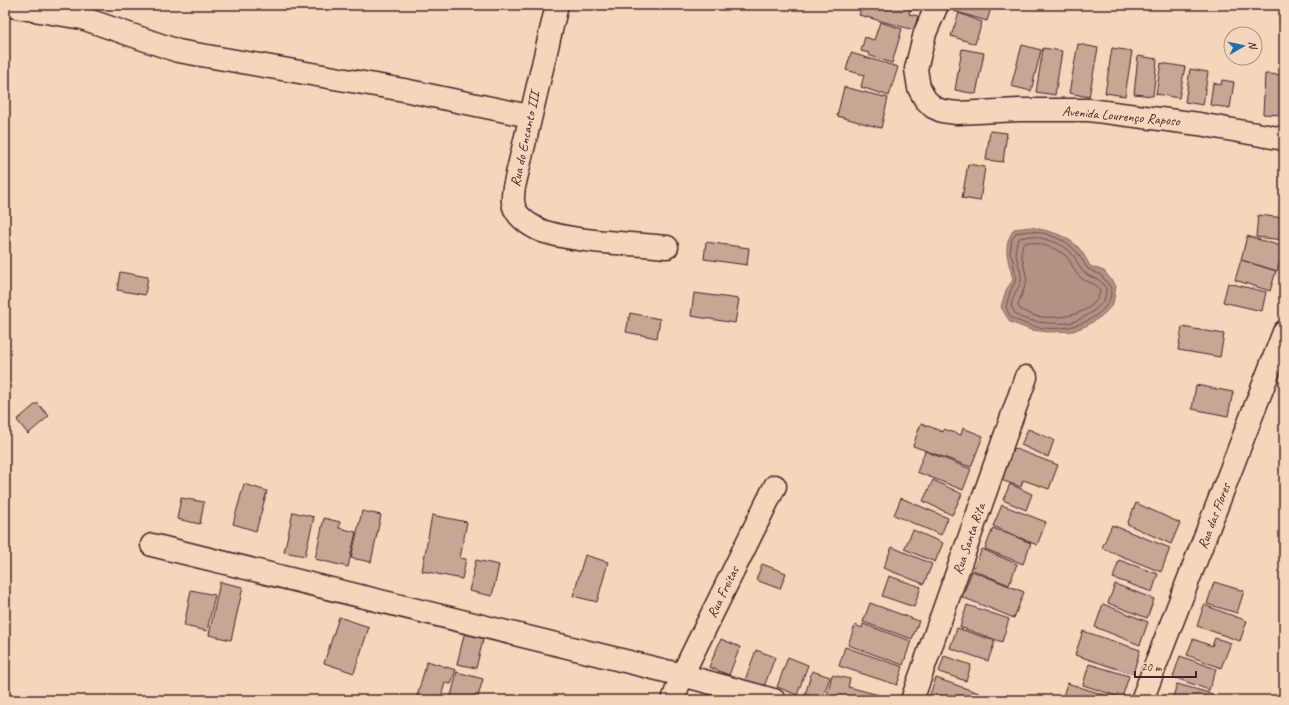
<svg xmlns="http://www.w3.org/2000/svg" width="1289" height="705" font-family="Caveat,sans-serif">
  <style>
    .water { fill: #b39183; stroke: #896360 }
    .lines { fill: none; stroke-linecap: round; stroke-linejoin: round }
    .shore { stroke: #744d4e; stroke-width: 1 }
    .building { fill: #c7a694; stroke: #4a1f2b }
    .minor-casing { stroke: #4a1f2b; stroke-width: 25 }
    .minor { stroke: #f4d7ba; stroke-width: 22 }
    .labels { text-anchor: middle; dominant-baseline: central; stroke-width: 4; stroke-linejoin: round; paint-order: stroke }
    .street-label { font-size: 14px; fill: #4a1f2b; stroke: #f4d7ba }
  </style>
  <rect width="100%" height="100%" fill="#f4d7ba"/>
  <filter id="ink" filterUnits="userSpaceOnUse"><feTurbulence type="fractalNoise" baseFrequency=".025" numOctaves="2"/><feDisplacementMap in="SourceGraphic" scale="8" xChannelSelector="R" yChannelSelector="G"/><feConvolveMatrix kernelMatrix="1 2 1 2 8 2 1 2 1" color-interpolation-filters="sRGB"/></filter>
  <g filter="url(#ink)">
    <!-- water -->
    <path class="water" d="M1031 227C1048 231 1066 234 1079 248 1083 253 1087 260 1090 266L1104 271 1116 286 1113 304 1103 315 1088 325 1073 331 1049 332 1031 330 1010 322 1001 307 1006 290 1013 280C1009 260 1001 248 1014 229Z"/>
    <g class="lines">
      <!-- shore -->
      <g class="shore">
        <path d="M1031 231 1047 234 1066 242 1076 251 1088 269 1101 275 1111 288C1111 293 1111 299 1108 303 1091 329 1050 334 1023 323 1020 321 1014 320 1012 318 1009 315 1007 310 1006 307L1010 292 1016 280 1013 260 1010 253 1012 239 1016 233Z"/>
        <path d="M1031 236C1045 239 1063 242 1073 255 1077 260 1079 269 1085 273 1094 281 1098 274 1106 289 1106 293 1106 298 1103 301 1096 311 1084 318 1073 322 1061 325 1024 323 1016 314 1014 312 1012 308 1011 306 1012 302 1013 297 1015 293 1017 289 1021 285 1021 280 1022 266 1009 250 1020 238Z"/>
        <path d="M1030 242C1043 245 1059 248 1068 258 1072 264 1074 272 1080 277 1087 284 1094 280 1100 291 1096 316 1055 320 1035 316 1030 314 1025 312 1020 309L1018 305 1027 280 1021 252 1023 244Z"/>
      </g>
    </g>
    <!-- building -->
    <g class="building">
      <polygon points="862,5 912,6 909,14 918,16 914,30 859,15"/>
      <polygon points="954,5 992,5 987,21 953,11"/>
      <polygon points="959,13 982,22 975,44 951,36"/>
      <polygon points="880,22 902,29 892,63 868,55 869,53 861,51 865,37 874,40"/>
      <polygon points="1078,44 1098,48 1089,97 1069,93"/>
      <polygon points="1022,45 1041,50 1031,91 1011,86"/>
      <polygon points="1043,48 1062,51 1055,95 1036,92"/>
      <polygon points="1112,48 1132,51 1125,96 1105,93"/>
      <polygon points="962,49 984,53 976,94 955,90"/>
      <polygon points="851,53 898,67 889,96 861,87 864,75 846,70"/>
      <polygon points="1138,56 1157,59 1153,96 1134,94"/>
      <polygon points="1161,63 1185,67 1179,98 1156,94"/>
      <polygon points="1190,69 1208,72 1203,105 1185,102"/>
      <polygon points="1265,74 1284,75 1283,115 1263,114"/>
      <polygon points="1222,80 1234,82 1230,108 1210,105 1213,83 1221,85"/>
      <polygon points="844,87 888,98 881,128 837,116"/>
      <polygon points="990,131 1007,133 1003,162 986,160"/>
      <polygon points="968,164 985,167 980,201 962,198"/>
      <polygon points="1258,215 1284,218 1284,240 1256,237"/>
      <polygon points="1247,236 1284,247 1277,271 1241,260"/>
      <polygon points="706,242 749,248 747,265 704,259"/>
      <polygon points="1241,260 1276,271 1270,291 1235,280"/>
      <polygon points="120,272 148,277 145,295 117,290"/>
      <polygon points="1228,283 1266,292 1262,311 1223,302"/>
      <polygon points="694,293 739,299 735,323 691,316"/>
      <polygon points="630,313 660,319 657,338 626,332"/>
      <polygon points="1182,327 1224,334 1220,357 1178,350"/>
      <polygon points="1196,385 1233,392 1228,416 1192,409"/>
      <polygon points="37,403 49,416 28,434 17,420"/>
      <polygon points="921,423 943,432 944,429 961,435 963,428 983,436 971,467 913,446"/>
      <polygon points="1028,429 1054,440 1048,457 1021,445"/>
      <polygon points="1013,448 1058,465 1049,489 1023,480 1021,487 1001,480"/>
      <polygon points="925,451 971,469 963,490 917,472"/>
      <polygon points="933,480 962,494 952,515 923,501"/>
      <polygon points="244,484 267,491 256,531 233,524"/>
      <polygon points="1010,484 1032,494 1026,510 1003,500"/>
      <polygon points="181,498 204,502 200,524 177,519"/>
      <polygon points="901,498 948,518 941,535 894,515"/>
      <polygon points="1136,503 1180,523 1171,544 1127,524"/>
      <polygon points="1002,505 1046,522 1037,545 993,526"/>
      <polygon points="362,511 381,515 371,562 351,558"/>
      <polygon points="293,512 314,517 305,556 284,552"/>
      <polygon points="432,515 467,522 460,558 466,559 462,579 422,571"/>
      <polygon points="324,518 340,522 339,528 356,532 348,567 315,559"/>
      <polygon points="1112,525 1170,548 1161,572 1102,548"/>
      <polygon points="993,528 1031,543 1023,564 985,549"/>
      <polygon points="913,530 943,543 935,562 904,549"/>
      <polygon points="892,547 932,564 924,584 883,568"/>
      <polygon points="982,549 1017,564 1009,585 973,570"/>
      <polygon points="585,555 608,562 597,602 573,596"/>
      <polygon points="476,560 499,565 492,596 469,591"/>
      <polygon points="1119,560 1158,574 1152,592 1113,578"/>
      <polygon points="762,564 786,573 780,589 756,580"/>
      <polygon points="972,571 1024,592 1014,618 962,597"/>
      <polygon points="889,576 921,587 914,607 882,596"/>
      <polygon points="220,582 243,587 231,640 209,635"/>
      <polygon points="1214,582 1244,591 1237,613 1207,604"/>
      <polygon points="1115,584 1154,599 1147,618 1108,603"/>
      <polygon points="191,590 215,595 207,631 184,626"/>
      <polygon points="870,603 919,621 912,639 863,622"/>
      <polygon points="1103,604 1148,622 1140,645 1095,627"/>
      <polygon points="967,605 1009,619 1002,642 960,627"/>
      <polygon points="1204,605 1247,621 1240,641 1197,626"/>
      <polygon points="339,617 369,627 354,673 324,663"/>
      <polygon points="863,624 911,641 903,665 848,645 855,625 862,628"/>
      <polygon points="466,627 485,632 476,668 457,664"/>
      <polygon points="957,628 995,641 988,661 950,648"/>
      <polygon points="1083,631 1140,650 1133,674 1075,655"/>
      <polygon points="1215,638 1231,643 1221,668 1187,655 1193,639 1212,646"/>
      <polygon points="721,639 740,647 729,675 709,667"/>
      <polygon points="845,647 903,667 897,685 839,666"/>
      <polygon points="756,650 775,657 764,687 745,680"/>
      <polygon points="944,656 971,665 966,681 939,672"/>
      <polygon points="1180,656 1216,669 1209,690 1173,677"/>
      <polygon points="788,657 808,665 797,695 777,687"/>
      <polygon points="427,661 456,670 451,684 445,683 440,700 416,700"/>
      <polygon points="1089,664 1129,676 1122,698 1083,685"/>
      <polygon points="812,671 830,677 822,700 805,695"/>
      <polygon points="457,672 483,679 477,700 450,700"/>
      <polygon points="832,675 850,679 848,687 891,698 890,700 826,700"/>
      <polygon points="936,678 979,693 977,700 939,700 929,697"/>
      <polygon points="1067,683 1117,699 1116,700 1062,700"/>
      <polygon points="1177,684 1213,694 1211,700 1172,700"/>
      <polygon points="702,696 716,700 701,700"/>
    </g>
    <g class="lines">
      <!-- minor casing -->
      <g class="minor-casing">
        <g id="minor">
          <polyline points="9,5 21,8 82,18 178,51 404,90 529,116"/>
          <path d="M557 5 514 187C513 195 511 203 516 211 521 220 535 229 545 232 582 243 629 243 667 247"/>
          <polyline points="937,5 925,33 916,69 919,88 925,99 933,107 942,111 957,113 1019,110 1089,110 1199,124 1284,139"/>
          <polyline points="152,545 682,675 774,700"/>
          <polyline points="673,700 682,675 775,486"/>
          <polyline points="912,700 1026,377"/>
          <polyline points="1142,700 1284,332"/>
        </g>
      </g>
      <!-- minor -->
      <use href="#minor" class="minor"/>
    </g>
  </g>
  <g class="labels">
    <!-- street labels -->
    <g class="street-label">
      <text transform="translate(1121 116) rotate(5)">Avenida Lourenço Raposo</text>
      <text transform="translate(525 139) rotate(-78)">Rua do Encanto III</text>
      <text transform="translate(1214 516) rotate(-69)">Rua das Flores</text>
      <text transform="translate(969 539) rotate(-71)">Rua Santa Rita</text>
      <text transform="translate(723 592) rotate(-64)">Rua Freitas</text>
    </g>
  </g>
  <!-- margin -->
  <rect width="1289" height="705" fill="none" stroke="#f4d7ba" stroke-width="20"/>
  <rect x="10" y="10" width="1269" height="685" fill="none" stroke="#4a1f2b" stroke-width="1.5" filter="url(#ink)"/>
  <!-- north arrow -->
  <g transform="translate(1243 46) rotate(81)"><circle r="19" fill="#f4d7ba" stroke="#b08d81"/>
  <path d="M0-3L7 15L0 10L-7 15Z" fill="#1f6fb2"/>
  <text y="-6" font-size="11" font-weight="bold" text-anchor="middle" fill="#4a1f2b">N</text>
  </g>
  <!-- scale -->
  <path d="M1135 671v6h61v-6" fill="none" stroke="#4a1f2b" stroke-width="2"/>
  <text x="1141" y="671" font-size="12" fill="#4a1f2b" stroke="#f4d7ba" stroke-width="3" paint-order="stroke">20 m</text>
</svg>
